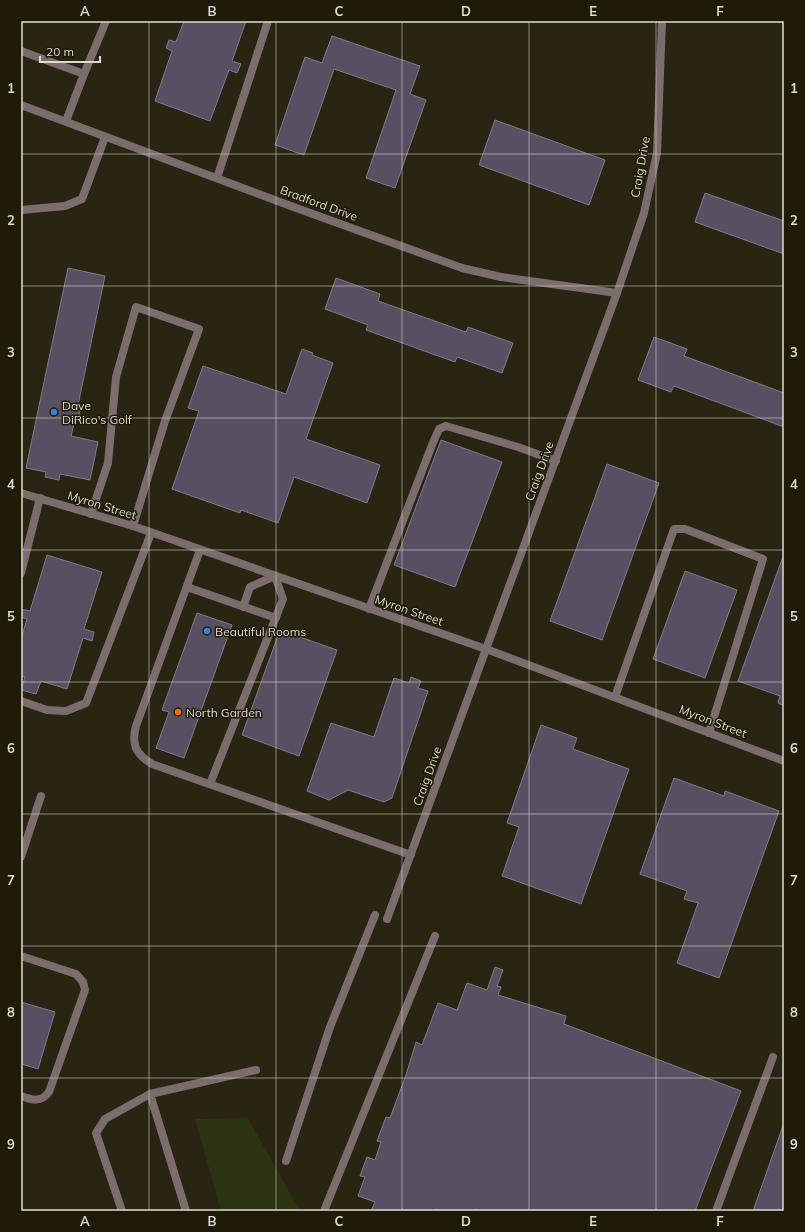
<svg xmlns="http://www.w3.org/2000/svg" width="805" height="1232" font-family="Mulish,sans-serif">
  <style>
    .green { fill: #2c3313 }
    .building { fill: #585062; stroke: #83798d }
    .lines { fill: none; stroke-linecap: round; stroke-linejoin: round }
    .lane { stroke: #796d6e; stroke-width: 8 }
    .street { stroke: #796d6e; stroke-width: 8 }
    .grid { fill: none; stroke: #dfdbd0; stroke-width: 1; stroke-opacity: 0.55 }
    .shop-dot { fill: #3f7fe0; stroke: #201b09; stroke-width: 1.5 }
    .food-dot { fill: #e8710a; stroke: #201b09; stroke-width: 1.5 }
    .labels { text-anchor: middle; dominant-baseline: central; stroke-width: 3; stroke-linejoin: round; paint-order: stroke }
    .street-label { font-size: 12px; fill: #dfdbd0; stroke: #201b09 }
    .poi-label { font-size: 12px; fill: #dfdbd0; stroke: #201b09; text-anchor: start }
    .neatline { fill: none; stroke: #dfdbd0; stroke-width: 1.5 }
    .grid-label { font-size: 13px; text-anchor: middle; font-weight: bold; fill: #dfdbd0 }
  </style>
  <rect width="100%" height="100%" fill="#2a2412"/>
  <!-- green -->
  <polygon class="green" points="248,1118 300,1211 221,1211 195,1119"/>
  <!-- building -->
  <g class="building">
    <polygon points="184,21 246,21 232,61 241,64 237,73 229,70 210,121 155,101 172,51 166,48 169,40 176,42"/>
    <polygon points="332,36 420,66 410,94 426,100 395,188 366,178 396,90 334,69 304,155 275,145 305,57 322,63"/>
    <polygon points="495,120 605,160 589,205 479,165"/>
    <polygon points="705,193 784,221 784,254 695,222"/>
    <polygon points="68,268 105,276 77,410 80,411 78,420 75,420 71,436 98,442 90,480 60,474 59,480 45,477 46,472 26,468"/>
    <polygon points="336,278 380,294 378,301 466,332 468,327 513,343 502,373 457,357 455,362 366,330 368,325 325,309"/>
    <polygon points="654,337 687,349 684,356 784,393 784,427 674,386 671,392 638,380"/>
    <polygon points="302,349 313,353 312,355 333,363 306,439 380,465 367,503 294,477 278,523 241,510 240,513 172,489 199,411 188,408 203,366 286,394"/>
    <polygon points="441,440 502,462 455,587 394,565"/>
    <polygon points="607,464 659,483 602,640 550,621"/>
    <polygon points="784,554 784,706 778,703 780,696 738,681"/>
    <polygon points="47,555 102,572 84,629 94,632 92,641 83,638 67,689 41,681 36,694 21,690 25,677 21,676 21,639 27,619 21,617 21,609 30,611"/>
    <polygon points="685,571 737,590 705,678 653,659"/>
    <polygon points="197,613 232,625 184,758 156,748 169,712 162,710"/>
    <polygon points="280,630 337,650 299,756 242,735"/>
    <polygon points="411,677 421,681 418,688 428,691 392,798 384,802 348,790 329,800 307,791 331,723 374,737 394,678 409,683"/>
    <polygon points="541,725 577,738 573,749 629,769 581,904 502,876 519,827 507,823"/>
    <polygon points="674,778 724,796 725,791 779,811 719,978 677,963 698,903 684,899 687,891 640,874"/>
    <polygon points="495,967 503,970 497,986 501,987 498,995 566,1016 564,1024 741,1091 695,1211 480,1211 475,1209 475,1211 443,1211 436,1209 435,1211 371,1211 375,1202 358,1196 365,1177 360,1176 367,1157 375,1160 381,1142 377,1141 386,1117 390,1118 406,1075 416,1042 422,1045 438,1003 457,1010 467,983 487,990"/>
    <polygon points="21,1002 55,1012 38,1069 21,1064"/>
    <polygon points="784,1123 784,1211 753,1211"/>
  </g>
  <g class="lines">
    <!-- lane -->
    <g class="lane">
      <polyline points="21,51 84,74 66,121"/>
      <polyline points="84,74 106,21"/>
      <polyline points="217,178 268,21"/>
      <polyline points="21,210 65,206 82,199 105,137"/>
      <polyline points="91,514 108,463 116,377 136,307 199,329 165,421 133,526"/>
      <path d="M200 550 136 726C131 745 136 754 152 764L411 855"/>
      <polyline points="21,573 40,498"/>
      <polyline points="187,587 276,618"/>
      <polyline points="369,609 432,445 439,429 446,426 518,447 556,461"/>
      <polyline points="615,697 674,529 685,529 763,559 709,733"/>
      <polyline points="21,701 47,710 66,711 86,703 151,533"/>
      <polyline points="210,784 283,599 275,576 250,587 243,607"/>
      <polyline points="21,857 41,796"/>
      <polyline points="387,919 486,649"/>
      <path d="M21 956 76 974 83 982 85 990 49 1092C41 1103 32 1100 21 1096"/>
      <polyline points="286,1161 330,1027 375,915"/>
      <polyline points="122,1211 96,1133 105,1119 150,1094"/>
      <polyline points="186,1211 150,1094 256,1070"/>
      <polyline points="324,1211 435,936"/>
      <polyline points="716,1211 773,1057"/>
    </g>
    <!-- street -->
    <g class="street">
      <polyline points="21,105 288,205 462,268 501,277 617,293"/>
      <polyline points="21,493 133,526 486,649 784,761"/>
      <polyline points="486,649 617,293 644,213 657,153 662,21"/>
    </g>
  </g>
  <!-- grid -->
  <path class="grid" d="M149 21V1211M276 21V1211M402 21V1211M529 21V1211M656 21V1211M21 154H784M21 286H784M21 418H784M21 550H784M21 682H784M21 814H784M21 946H784M21 1078H784"/>
  <!-- markers -->
  <g class="shop-dot">
    <circle cx="54" cy="412" r="4"/>
    <circle cx="207" cy="631" r="4"/>
  </g>
  <circle class="food-dot" cx="178" cy="712" r="4"/>
  <g class="labels">
    <!-- street labels -->
    <g class="street-label">
      <text transform="translate(640 167) rotate(-80)">Craig Drive</text>
      <text transform="translate(319 203) rotate(20)">Bradford Drive</text>
      <text transform="translate(539 471) rotate(-70)">Craig Drive</text>
      <text transform="translate(102 505) rotate(17)">Myron Street</text>
      <text transform="translate(409 610) rotate(19)">Myron Street</text>
      <text transform="translate(713 721) rotate(21)">Myron Street</text>
      <text transform="translate(427 776) rotate(-70)">Craig Drive</text>
    </g>
    <!-- poi labels -->
    <g class="poi-label">
      <text x="62" y="405">Dave<tspan x="62" dy="14">DiRico's Golf</tspan></text>
      <text x="215" y="631">Beautiful Rooms</text>
      <text x="186" y="712">North Garden</text>
    </g>
  </g>
  <!-- border -->
  <rect width="805" height="1232" fill="none" stroke="#201b09" stroke-width="44"/>
  <!-- scale -->
  <path d="M40 56v6h60v-6" fill="none" stroke="#dfdbd0" stroke-width="2"/>
  <text x="46" y="56" font-size="12" fill="#dfdbd0" stroke="#201b09" stroke-width="3" paint-order="stroke">20 m</text>
  <rect x="22" y="22" width="761" height="1188" class="neatline"/>
  <g class="grid-label">
    <text x="85" y="16">A</text>
    <text x="212" y="16">B</text>
    <text x="339" y="16">C</text>
    <text x="466" y="16">D</text>
    <text x="593" y="16">E</text>
    <text x="720" y="16">F</text>
    <text x="11" y="93">1</text>
    <text x="794" y="93">1</text>
    <text x="11" y="225">2</text>
    <text x="794" y="225">2</text>
    <text x="11" y="357">3</text>
    <text x="794" y="357">3</text>
    <text x="11" y="489">4</text>
    <text x="794" y="489">4</text>
    <text x="11" y="621">5</text>
    <text x="794" y="621">5</text>
    <text x="11" y="753">6</text>
    <text x="794" y="753">6</text>
    <text x="11" y="885">7</text>
    <text x="794" y="885">7</text>
    <text x="11" y="1017">8</text>
    <text x="794" y="1017">8</text>
    <text x="11" y="1149">9</text>
    <text x="794" y="1149">9</text>
    <text x="85" y="1226">A</text>
    <text x="212" y="1226">B</text>
    <text x="339" y="1226">C</text>
    <text x="466" y="1226">D</text>
    <text x="593" y="1226">E</text>
    <text x="720" y="1226">F</text>
  </g>
</svg>
